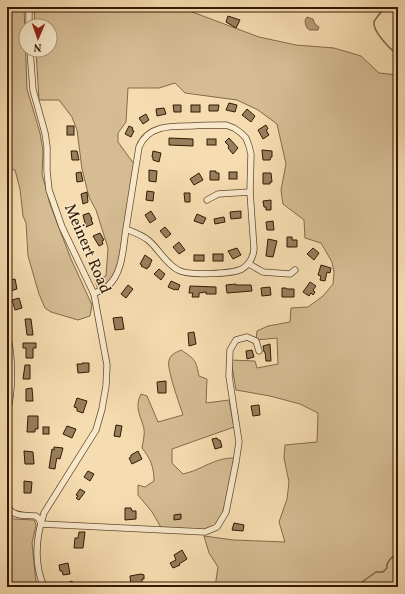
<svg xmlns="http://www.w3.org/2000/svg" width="405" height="594" font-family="Vollkorn,serif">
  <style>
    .green { fill: #d5bc93; stroke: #846a4a }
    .water { fill: #b49a76; stroke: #806648 }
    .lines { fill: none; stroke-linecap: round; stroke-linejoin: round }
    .stream { stroke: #806648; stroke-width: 1.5 }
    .building { fill: #987f5d; stroke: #331902 }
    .street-casing { stroke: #644a2e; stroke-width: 7 }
    .street { stroke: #f9e9cc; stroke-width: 5.5 }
    .labels { text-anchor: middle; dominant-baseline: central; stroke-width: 3; stroke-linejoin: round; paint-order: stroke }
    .street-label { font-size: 16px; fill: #331902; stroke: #f9e9cc }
  </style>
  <rect width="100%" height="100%" fill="#f6ddb1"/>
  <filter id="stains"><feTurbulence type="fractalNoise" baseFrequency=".005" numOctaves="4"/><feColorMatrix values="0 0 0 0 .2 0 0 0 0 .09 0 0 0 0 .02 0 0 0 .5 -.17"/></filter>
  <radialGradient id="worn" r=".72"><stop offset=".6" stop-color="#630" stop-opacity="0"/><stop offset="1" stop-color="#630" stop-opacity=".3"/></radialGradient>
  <!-- green -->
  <g class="green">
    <polygon points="7,7 24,7 27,89 40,133 43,151 42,174 50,204 59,228 71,259 92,305 90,316 78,320 51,312 45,308 39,294 28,256 26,223 23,216 20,189 15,170 7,168"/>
    <polygon points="34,7 179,7 259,37 296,45 334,48 361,56 379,73 398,75 398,587 215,587 218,567 209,553 204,536 234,540 285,542 279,522 287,499 289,482 284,458 285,445 317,442 318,413 300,404 270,396 236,390 231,360 255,361 257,368 278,364 277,338 256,340 257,331 268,326 290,322 291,308 308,307 323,296 333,284 334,272 332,262 321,243 305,238 304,220 283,204 281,190 286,164 277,124 258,110 237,100 185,93 175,83 159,88 128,88 126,122 118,133 118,142 134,164 119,258 114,277 106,284 97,287 95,280 106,276 108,248 96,210 89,197 82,169 77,130 72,117 59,100 39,100 36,50 50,50 50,26 35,26"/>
    <path d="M181 350C195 359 196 360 199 376L207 379 206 403 229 400 234 427 172 449V463L183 474C202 470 215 457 235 458 231 473 225 518 215 527 206 534 174 529 162 529L152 512 138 495V485L145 487 154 481C154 468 151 459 142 448 143 442 145 434 144 429 141 416 134 408 141 394L147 396 158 422 183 415C180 405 166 368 169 360 171 354 175 353 181 350Z"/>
    <polygon points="7,514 14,519 34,520 36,525 32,543 36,582 41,587 7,587"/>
  </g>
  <!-- water -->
  <path class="water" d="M307 17 313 19 315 24 319 27 318 30H310L307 28C305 24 304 20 307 17Z"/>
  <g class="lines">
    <!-- stream -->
    <g class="stream">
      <path d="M380 7 381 12C379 15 375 19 374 22 372 31 391 50 398 55"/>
      <polyline points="398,68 395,74 398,87"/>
      <path d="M355 587 376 572H383L387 568C386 562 392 556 398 554"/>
    </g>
  </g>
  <!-- building -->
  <g class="building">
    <polygon points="228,16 240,20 236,28 226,22"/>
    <polygon points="229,103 237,105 235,112 226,110"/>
    <polygon points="173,105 181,105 181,112 174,112"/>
    <rect x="191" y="105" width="9" height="7"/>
    <polygon points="209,105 219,105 218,111 209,111"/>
    <polygon points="164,108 166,114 157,116 156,109"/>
    <polygon points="247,109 255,116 251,122 242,115"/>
    <polygon points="146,114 149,120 143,124 139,118"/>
    <polygon points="266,125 268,129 266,130 269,135 263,139 258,130"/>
    <rect x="67" y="126" width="7" height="9"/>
    <polygon points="129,126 133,128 132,130 134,131 131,137 125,134"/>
    <polygon points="169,138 193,139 193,146 169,145"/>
    <polygon points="229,138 238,148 233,154 228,148 229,146 225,142"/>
    <rect x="207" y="139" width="9" height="6"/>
    <polygon points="262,150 272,151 272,157 271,157 270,160 263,160"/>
    <polygon points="71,151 77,151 79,160 72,160"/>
    <polygon points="153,151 161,153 159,162 153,160 153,157 152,157"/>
    <polygon points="149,170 157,171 156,182 149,181"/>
    <polygon points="210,171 216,171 216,173 219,173 219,180 210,180"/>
    <polygon points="81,172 83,181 77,182 76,173"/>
    <rect x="229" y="172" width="8" height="7"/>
    <polygon points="199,173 203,180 194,185 190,179"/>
    <polygon points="263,173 271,173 272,182 270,182 270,184 263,184"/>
    <polygon points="147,191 154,192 153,201 146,200"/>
    <polygon points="87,192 88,202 83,204 81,194"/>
    <polygon points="184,193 190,193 190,202 185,202"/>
    <polygon points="271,200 271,210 266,210 266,207 264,207 263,201"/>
    <polygon points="151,211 156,219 150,223 145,215"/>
    <polygon points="241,211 241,218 231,219 230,212"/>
    <polygon points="89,213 92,219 91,219 93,224 86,227 83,215"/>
    <polygon points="197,214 206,218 203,224 194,221"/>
    <polygon points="224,217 225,222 215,224 214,219"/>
    <polygon points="273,221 274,230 267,230 266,222"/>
    <polygon points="165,227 171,234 166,238 160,231"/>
    <polygon points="100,233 104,240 102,241 103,244 99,246 93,236"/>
    <polygon points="287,237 292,237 292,240 297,240 297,247 287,247"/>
    <polygon points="268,239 277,241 273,257 266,256"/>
    <polygon points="179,242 185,250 179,254 173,247"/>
    <polygon points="237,248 241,255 233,259 228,251"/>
    <polygon points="313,248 319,253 314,260 307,254"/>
    <rect x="213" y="254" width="10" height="7"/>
    <polygon points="145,255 152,260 149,267 148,267 147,269 141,266 142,265 140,264"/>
    <rect x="194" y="255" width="10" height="6"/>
    <polygon points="321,265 331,268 330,273 327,272 325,281 320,280 321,276 318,275"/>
    <polygon points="159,269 165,274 161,280 154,274"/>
    <polygon points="15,279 17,289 7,292 7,288 8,287 7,281"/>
    <polygon points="171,281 180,285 178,290 175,289 175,290 168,287"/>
    <polygon points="310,282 316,286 313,290 315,292 313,295 311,293 309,296 303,292"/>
    <polygon points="236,284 236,285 251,285 252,291 227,293 226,285"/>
    <polygon points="128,285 133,289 126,298 121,294"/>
    <polygon points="190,286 216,287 216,294 206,294 206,292 199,293 199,297 192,297 193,293 189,293"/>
    <polygon points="270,287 271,295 262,296 261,288"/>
    <polygon points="282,288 286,288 287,289 294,289 294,297 282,297"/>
    <polygon points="19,298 22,308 15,310 12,300"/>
    <polygon points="122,317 124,329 115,330 113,318"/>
    <polygon points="25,319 31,319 33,335 27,335"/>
    <polygon points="194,332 196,344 189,346 188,333"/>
    <polygon points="23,343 36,343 36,348 33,348 33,358 26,358 26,348 23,348"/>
    <polygon points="270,344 271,361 266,361 265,352 264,352 263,346"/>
    <polygon points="252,350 254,357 247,359 246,351"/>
    <polygon points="82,363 89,363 89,372 78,373 77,364 82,364"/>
    <polygon points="25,365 30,365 30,379 23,379"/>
    <polygon points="166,381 166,393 158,393 157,382"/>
    <polygon points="32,388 33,401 26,401 26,389"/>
    <polygon points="77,398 87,401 83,413 77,411 77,408 74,407"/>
    <polygon points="259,405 260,415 253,416 251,406"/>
    <polygon points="28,416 38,416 38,429 35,429 35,432 27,432"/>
    <polygon points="116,425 122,426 120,437 114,436"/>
    <polygon points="67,426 76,429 72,438 63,434"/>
    <rect x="43" y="427" width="6" height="7"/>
    <polygon points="217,438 218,440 220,440 222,447 215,449 212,439"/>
    <polygon points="54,447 63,448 60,459 57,458 56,462 55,469 49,468 52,449 54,450"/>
    <polygon points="24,451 33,452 34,464 25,464"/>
    <polygon points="138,451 142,459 132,464 129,458 131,457 131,455"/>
    <polygon points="88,471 94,474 90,481 84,477"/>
    <polygon points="24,481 32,482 31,493 24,493"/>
    <polygon points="80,489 85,492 79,500 76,498 78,496 76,495"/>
    <polygon points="125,508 131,508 132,511 136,511 136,519 125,520"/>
    <polygon points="181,514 181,519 174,520 174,515"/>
    <polygon points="234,523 244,525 243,531 232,530"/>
    <polygon points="79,532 85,532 83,548 74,548 75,538 78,538"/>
    <polygon points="182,550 187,559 179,564 180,565 173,568 170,563 176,560 174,555"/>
    <polygon points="68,563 70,574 63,575 62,571 60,571 59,565"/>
    <polygon points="141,574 144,575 144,579 142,579 142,582 139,583 139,584 131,586 130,576"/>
    <polygon points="72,581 75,587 67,587 65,584"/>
  </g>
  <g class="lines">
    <!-- street casing -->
    <g class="street-casing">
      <g id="street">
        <polyline points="29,7 29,26"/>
        <path d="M30 50 33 90 45 133 47 147V171L49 190 62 227 94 294 107 365 106 386 102 409 96 430 44 513C36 537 34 564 44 587"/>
        <polyline points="207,200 218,194 250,192"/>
        <polyline points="249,264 263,272 290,274 295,270"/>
        <path d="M94 294C98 291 104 289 108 286 123 273 123 247 126 229 133 232 142 235 148 240 159 249 165 263 178 270 188 276 232 274 242 269 250 264 253 258 254 249L250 192 251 154 249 146 246 138 241 133 234 128 226 125C214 125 203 125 191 126 171 126 148 125 139 147L126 229"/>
        <path d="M7 334C13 356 13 391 7 413"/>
        <path d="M7 495C8 499 7 504 9 508 12 517 28 515 36 516L39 519 41 524 205 532 217 527 226 512 236 462 239 442 229 376 230 350 236 340 247 337 256 341 259 351"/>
      </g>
    </g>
    <!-- street -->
    <use href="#street" class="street"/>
  </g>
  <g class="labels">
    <!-- street labels -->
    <g class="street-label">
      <text transform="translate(87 249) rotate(67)">Meinert Road</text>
    </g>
  </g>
  <!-- margin -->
  <rect width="405" height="594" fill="none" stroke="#f6ddb1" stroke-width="24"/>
  <rect x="8" y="8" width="389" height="578" fill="none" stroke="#331902" stroke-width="2"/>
  <rect x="12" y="12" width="381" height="570" fill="none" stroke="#331902"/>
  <!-- north arrow -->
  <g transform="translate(38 38) rotate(182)"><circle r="19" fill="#f9e9cc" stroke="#aa967b"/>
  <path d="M0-3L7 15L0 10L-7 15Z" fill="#8f2418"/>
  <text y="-6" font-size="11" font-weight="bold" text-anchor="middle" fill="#331902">N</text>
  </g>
  <rect width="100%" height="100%" filter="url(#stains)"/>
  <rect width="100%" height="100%" fill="url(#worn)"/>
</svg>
